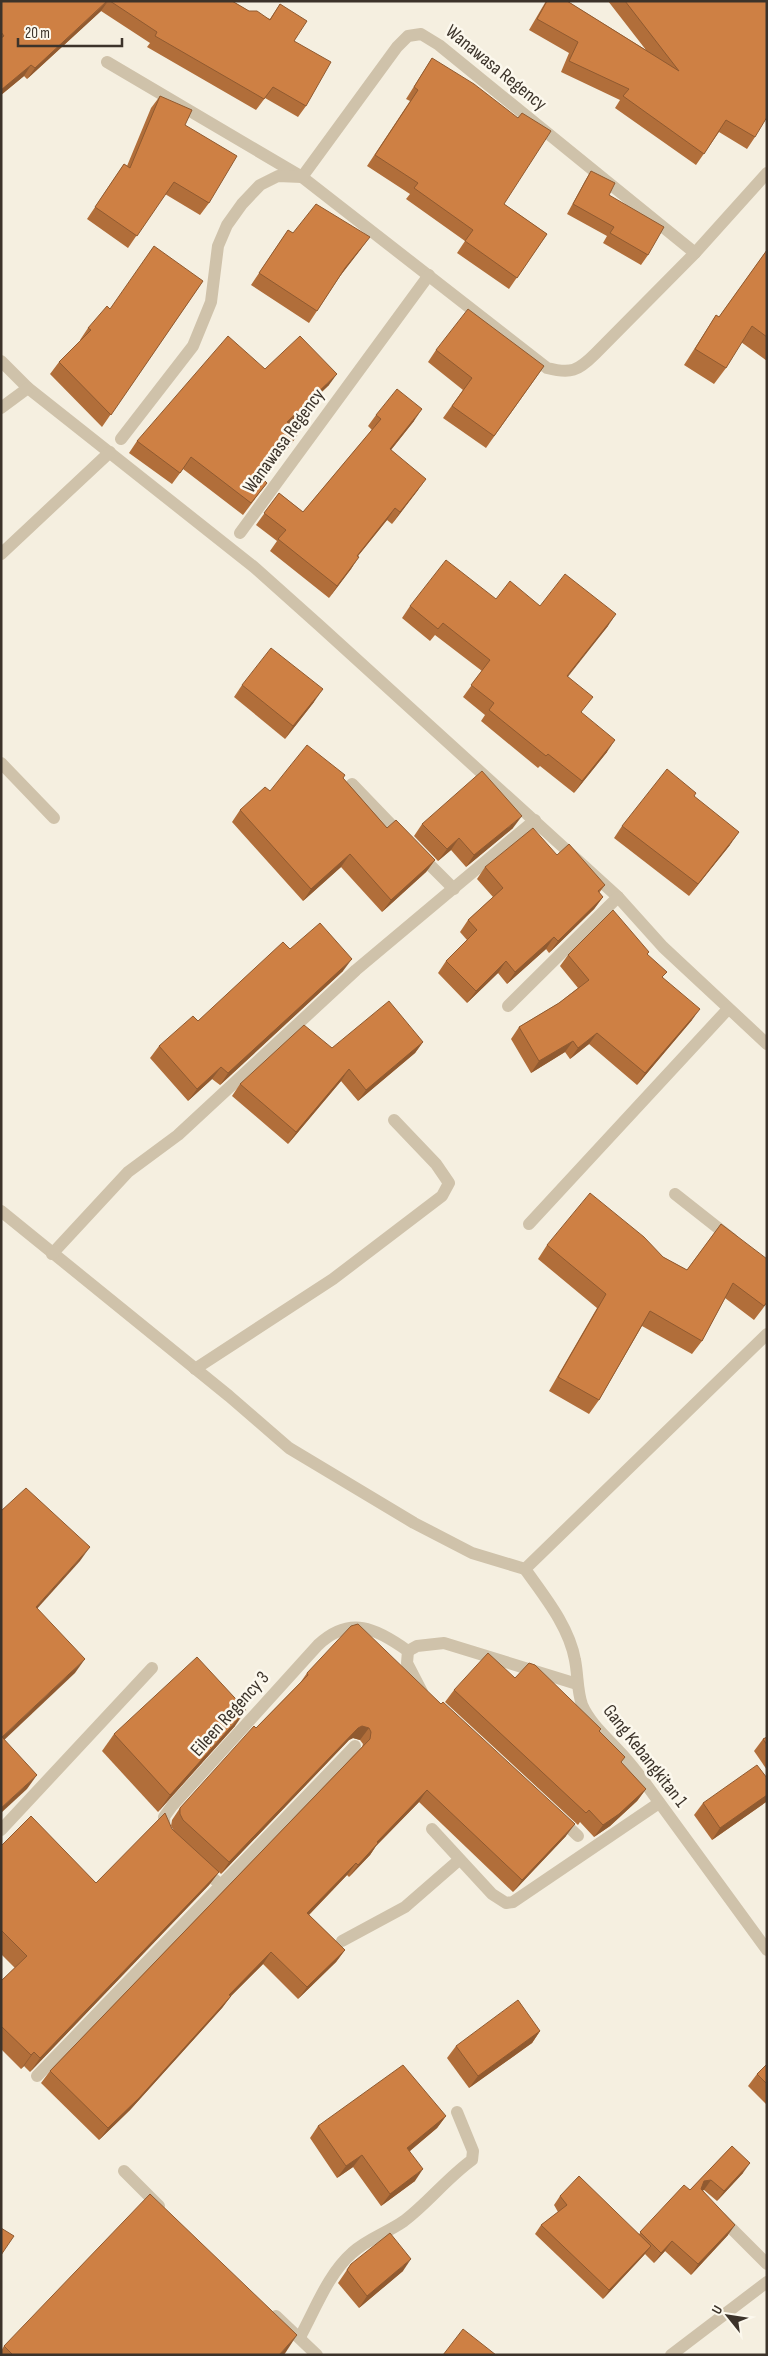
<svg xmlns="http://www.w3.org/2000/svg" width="768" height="2356" font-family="'Sofia Sans Condensed',sans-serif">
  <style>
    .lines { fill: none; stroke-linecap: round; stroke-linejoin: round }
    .minor { stroke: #cfc2aa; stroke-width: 12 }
    .wall { fill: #b16e3a }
    .shaded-wall { fill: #905a30 }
    .building { fill: #ce8044; stroke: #905a30 }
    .labels { text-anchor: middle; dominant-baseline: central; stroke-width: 5; stroke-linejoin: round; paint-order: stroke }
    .street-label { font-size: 19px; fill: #3c332a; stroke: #fcf8ed }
  </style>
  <rect width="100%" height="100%" fill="#f5efe0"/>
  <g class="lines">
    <!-- minor -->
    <g class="minor">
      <path d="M107 62 302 177 547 368C571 374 578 371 595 354L695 253 767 173"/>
      <polyline points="1,361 28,388 254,567 320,626 618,897 663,947 767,1044"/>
      <polyline points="1,408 28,388"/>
      <polyline points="121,439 193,346 211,302 218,246 227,225 242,204 260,185 278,176 302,177 397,47 408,36 421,34 439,45 695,253"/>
      <polyline points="240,533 429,275"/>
      <polyline points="1,554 110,452"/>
      <polyline points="1,763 54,818"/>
      <polyline points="352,784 402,836"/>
      <polyline points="419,854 454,889"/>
      <polyline points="508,1006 618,897"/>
      <polyline points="675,1194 732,1239"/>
      <polyline points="1,1211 229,1396 289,1448 414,1523 472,1553 525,1569"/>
      <polyline points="529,1224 728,1009"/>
      <polyline points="52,1254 128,1172 178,1135 356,970 535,820"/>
      <polyline points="195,1369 333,1279 442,1196 449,1183 436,1164 394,1120"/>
      <path d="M525 1569C544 1596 569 1626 575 1660 578 1675 577 1690 582 1705 590 1723 605 1736 618 1750 626 1758 633 1767 640 1776L767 1950"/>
      <polyline points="525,1569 767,1334"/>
      <polyline points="408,1651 407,1663 422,1692"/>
      <polyline points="560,1819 578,1836"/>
      <polyline points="432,1829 492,1894 506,1903 513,1902 659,1803"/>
      <polyline points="1,1830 152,1668"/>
      <path d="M165 1832 164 1817 172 1806 318 1645C350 1615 376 1628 408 1651L417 1646 444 1643 577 1684"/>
      <polyline points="221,1885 355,1746"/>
      <polyline points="342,1941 405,1907 459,1860"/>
      <polyline points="37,2076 221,1885 202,1869"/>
      <polyline points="124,2171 159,2206"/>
      <polyline points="721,2218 767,2264"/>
      <polyline points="276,2316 317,2355"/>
      <path d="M300 2337C315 2310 328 2274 352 2253 367 2239 387 2233 404 2221 428 2203 447 2178 472 2160L473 2151 457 2112"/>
      <polyline points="671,2355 767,2282"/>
    </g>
  </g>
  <!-- wall -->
  <g class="wall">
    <polygon points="1,1 232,1 249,11 270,19 280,4 294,41 306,106 298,117 265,98 256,110 147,47 150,43 101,11 27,79 24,76 1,95"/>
    <polygon points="546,1 567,1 646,50 608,1 767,1 755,137 747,149 719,132 696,165 615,108 620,100 561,72 569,53 529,30"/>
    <polygon points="432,58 504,204 547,234 509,289 457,253 465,241 406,199 410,194 367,166 410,101 406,99"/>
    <polygon points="160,96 185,125 209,203 200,215 165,194 128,248 87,219 124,164 127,166 151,108"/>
    <polygon points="591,171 609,195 648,255 641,265 603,243 607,236 567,214 585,181"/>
    <polygon points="288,230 293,233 361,249 340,276 309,323 251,285"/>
    <polygon points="767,250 767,361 741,342 726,368 714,384 684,365 716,315 719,317"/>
    <polygon points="203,281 102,427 50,374 59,362 80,341 80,340 88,328 110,309"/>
    <polygon points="436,350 544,366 486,448 443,418 463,390 428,362"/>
    <polygon points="265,369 329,385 289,423 300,431 263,480 267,483 243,515 183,469 172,484 129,453 137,441"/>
    <polygon points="376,415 414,421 391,450 418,490 392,524 387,520 358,556 351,569 329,598 270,551 277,541 256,525 279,493 303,512 372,430 368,426"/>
    <polygon points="496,599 540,606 608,626 567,676 582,713 607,752 574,793 540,766 538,768 481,721 485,715 463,697 482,671 435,635 430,641 402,618 410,606"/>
    <polygon points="242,685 314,702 285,739 234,697"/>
    <polygon points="343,778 387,828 435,860 426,872 382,912 341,867 303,901 232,822 240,810 270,791"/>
    <polygon points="422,824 513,828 466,867 451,850 438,861 414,836"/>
    <polygon points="622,826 730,845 689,896 614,838"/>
    <polygon points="557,855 605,885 599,893 603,897 594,909 549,953 546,949 507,984 498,973 467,1003 438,973 446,961 467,940 460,932 468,920 493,897 477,879 485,867"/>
    <polygon points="290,949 343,971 220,1085 212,1079 188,1101 150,1058 159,1046 198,1021"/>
    <polygon points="647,954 692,1020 637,1085 589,1044 570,1059 565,1052 531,1073 511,1039 519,1027 559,1003 578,988 560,966 568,955"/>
    <polygon points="423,1042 415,1053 358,1101 341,1081 288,1144 232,1096 240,1084 332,1048"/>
    <polygon points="721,1224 767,1303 754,1320 725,1298 702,1341 692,1354 642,1326 599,1400 589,1414 549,1391 597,1308 538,1259 547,1245 663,1257 687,1270"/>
    <polygon points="307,1673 566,1836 513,1892 419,1802 376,1846 370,1855 349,1877 347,1875 309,1915 345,1950 336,1962 298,1999 263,1964 231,1996 222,2008 130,2110 99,2140 41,2083 50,2071 362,1747 363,1744 360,1740 353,1738 349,1740 221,1874 219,1872 209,1885 30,2072 24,2066 21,2069 1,2049 1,1981 15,1968 1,1954 1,1846 96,1883 172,1829 174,1831 171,1826 172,1820 180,1808 256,1728 300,1683"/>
    <polygon points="454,1690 601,1729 599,1731 621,1763 646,1789 637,1801 610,1826 594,1837 580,1822 578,1825 445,1702"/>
    <polygon points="235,1726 158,1812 102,1751 114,1734"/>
    <polygon points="767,1737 767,1770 754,1751 763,1739"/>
    <polygon points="767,1778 766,1802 712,1840 694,1815 703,1803"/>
    <polygon points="540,2031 532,2043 469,2088 447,2058 456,2046"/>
    <polygon points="767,2064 767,2105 748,2086 757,2074"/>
    <polygon points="446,2116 437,2128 410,2151 415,2181 381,2206 353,2167 337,2178 310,2138 318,2126"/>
    <polygon points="732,2146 743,2173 717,2201 704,2190 703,2190 728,2235 691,2275 665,2251 654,2263 645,2254 603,2299 535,2234 541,2225 558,2212 554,2205 560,2196 639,2234 690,2190"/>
    <polygon points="351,2264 403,2271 359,2308 338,2283"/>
    <polygon points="4,2346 284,2355 1,2355 1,2351"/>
  </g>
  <!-- shaded-wall -->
  <g class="shaded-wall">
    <polygon points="108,1 101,11 27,79 35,68"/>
    <polygon points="31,65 24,76 1,95 1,90"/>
    <polygon points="370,237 361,249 337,280 345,268"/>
    <polygon points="337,374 329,385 279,433 287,422"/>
    <polygon points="422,409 414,421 382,461 390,449"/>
    <polygon points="300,431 292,443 255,491 263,479"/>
    <polygon points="426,479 418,490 392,524 400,512"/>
    <polygon points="395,508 387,520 349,567 357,556"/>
    <polygon points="359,557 351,569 329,598 337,586"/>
    <polygon points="616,614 608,626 559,688 567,676"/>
    <polygon points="323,689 314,702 285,739 293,726"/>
    <polygon points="615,740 607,752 574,793 582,781"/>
    <polygon points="522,816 513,828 466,867 474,855"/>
    <polygon points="739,832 730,845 689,896 698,884"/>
    <polygon points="459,838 451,850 438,861 447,849"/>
    <polygon points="350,854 341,867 303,901 311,889"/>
    <polygon points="435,860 426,872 382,912 391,900"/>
    <polygon points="603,897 594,909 549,953 558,941"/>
    <polygon points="554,937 546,949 507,984 515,972"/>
    <polygon points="352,959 343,971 220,1085 228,1073"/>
    <polygon points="506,961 498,973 467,1003 476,991"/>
    <polygon points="700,1009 692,1020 637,1085 645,1073"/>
    <polygon points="597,1033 589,1044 570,1059 578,1048"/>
    <polygon points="573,1041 565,1052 531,1073 539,1061"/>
    <polygon points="423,1042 415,1053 358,1101 366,1090"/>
    <polygon points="221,1067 212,1079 188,1101 197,1089"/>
    <polygon points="349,1069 341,1081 288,1144 296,1132"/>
    <polygon points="90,1547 80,1561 26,1621 36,1607"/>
    <polygon points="85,1659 75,1673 1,1743 1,1738"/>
    <polygon points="246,1710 235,1726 158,1812 170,1795"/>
    <polygon points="362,1726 369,1728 360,1740 353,1738 349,1740 221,1874 229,1862 358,1728"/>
    <polygon points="37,1775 27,1789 1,1813 1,1808"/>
    <polygon points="646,1789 637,1801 610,1826 594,1837 603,1825"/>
    <polygon points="427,1790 419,1802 376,1846 370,1855 349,1877 358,1865 377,1842"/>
    <polygon points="767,1795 766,1802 712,1840 720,1828"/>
    <polygon points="575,1824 566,1836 513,1892 522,1880"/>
    <polygon points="356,1863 347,1875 299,1925 307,1913"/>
    <polygon points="219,1872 209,1885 30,2072 40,2058"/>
    <polygon points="345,1950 336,1962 298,1999 307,1987"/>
    <polygon points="271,1952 263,1964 231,1996 222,2008 130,2110 99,2140 108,2128 229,1995"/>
    <polygon points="540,2031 532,2043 469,2088 478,2076"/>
    <polygon points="34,2052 24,2066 21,2069 31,2055"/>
    <polygon points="446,2116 437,2128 399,2160 407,2148"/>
    <polygon points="362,2155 353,2167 337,2178 346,2166"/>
    <polygon points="750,2163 743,2173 717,2201 724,2191"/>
    <polygon points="423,2169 415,2181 381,2206 390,2194"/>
    <polygon points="711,2180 704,2190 697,2192 704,2181"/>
    <polygon points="735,2225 728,2235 691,2275 698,2264"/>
    <polygon points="672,2241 665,2251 654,2263 661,2253"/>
    <polygon points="651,2246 644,2255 603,2299 609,2290"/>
    <polygon points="411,2259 403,2271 359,2308 367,2296"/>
    <polygon points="297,2335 284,2355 279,2355"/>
  </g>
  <!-- building -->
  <g class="building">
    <polygon points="1,1 107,1 35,68 31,65 1,90 1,38 4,36 1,32"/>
    <polygon points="110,1 232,1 249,11 257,11 270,20 280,4 307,21 294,41 331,62 306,106 273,87 264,99 155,36 157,32"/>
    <polygon points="547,1 567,1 679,71 625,1 767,1 767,117 755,137 726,120 704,154 623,96 629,89 569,61 578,42 537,19"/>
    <polygon points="432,58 474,84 518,118 522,113 551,131 504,204 547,234 517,278 465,241 473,230 414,188 418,183 375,155 418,90 414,87"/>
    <polygon points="160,96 192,110 185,125 237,156 209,203 174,182 137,236 95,207 124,164 130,168"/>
    <polygon points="591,171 615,183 609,195 664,227 648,255 610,233 614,227 573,204"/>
    <polygon points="316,204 370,237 345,268 317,311 259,273 288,230 293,233"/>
    <polygon points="154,246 203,281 111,415 59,362 91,330 88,328 107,306 110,309"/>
    <polygon points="767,250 767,337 752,326 726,368 695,349 716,315 719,317"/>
    <polygon points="468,309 544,366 494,436 452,406 472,378 436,350"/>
    <polygon points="228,336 265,369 300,336 337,374 287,422 300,431 263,479 267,483 251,503 191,457 180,473 137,441"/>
    <polygon points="397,389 422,409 390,449 426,479 400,512 395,508 357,556 359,557 337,586 278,539 286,530 264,513 279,493 303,512 381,419 376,415"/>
    <polygon points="446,560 496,599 510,581 540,606 565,574 616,614 567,676 593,697 581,712 615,740 582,781 548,754 546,756 489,710 494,703 471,685 490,660 443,623 438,629 410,606"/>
    <polygon points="271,648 323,689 293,726 242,685"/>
    <polygon points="307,745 345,775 343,778 387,828 396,820 435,860 391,900 350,854 311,889 240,810 265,787 270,791"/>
    <polygon points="667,769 696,793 694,796 739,832 698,884 622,826"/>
    <polygon points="482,771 522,816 474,855 459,838 447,849 422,824"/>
    <polygon points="533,828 557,855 569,844 605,885 598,891 603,897 558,941 554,937 515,972 506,961 476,991 446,961 477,930 468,920 503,888 485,867"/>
    <polygon points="613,910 649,952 647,954 667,972 662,977 700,1009 645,1073 597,1033 578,1048 573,1041 539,1061 519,1027 559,1003 589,980 568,955"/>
    <polygon points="320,923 352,959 228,1073 221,1067 197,1089 159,1046 193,1016 198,1021 283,942 290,949"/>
    <polygon points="389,1001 423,1042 366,1090 349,1069 296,1132 240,1084 304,1025 332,1048"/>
    <polygon points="590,1193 644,1237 663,1257 687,1270 721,1224 767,1259 767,1302 764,1306 733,1283 702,1341 650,1311 599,1400 558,1377 606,1294 547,1245"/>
    <polygon points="26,1488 90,1547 36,1607 85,1659 2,1737 37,1775 1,1808 1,1511"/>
    <polygon points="358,1624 441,1704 443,1702 575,1824 522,1880 427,1790 377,1842 378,1843 358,1865 356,1863 307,1913 345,1950 307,1987 271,1952 229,1995 231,1996 139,2098 108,2128 50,2071 370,1739 371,1732 369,1728 362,1726 358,1728 229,1862 183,1820 180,1814 180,1808 254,1726 256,1728 308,1675 307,1673 351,1626"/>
    <polygon points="488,1653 515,1678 529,1663 535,1665 601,1729 599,1731 625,1757 621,1762 646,1789 619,1814 603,1825 589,1810 586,1813 454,1690"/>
    <polygon points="197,1657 246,1710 170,1795 114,1734"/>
    <polygon points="767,1737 767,1745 763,1739"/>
    <polygon points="757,1765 767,1778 767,1795 720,1828 703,1803"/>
    <polygon points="165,1813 172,1829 219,1872 40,2058 34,2052 31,2055 1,2026 1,1981 27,1956 1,1930 1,1846 31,1816 96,1883"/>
    <polygon points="518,2000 540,2031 478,2076 456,2046"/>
    <polygon points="767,2064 767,2084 757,2074"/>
    <polygon points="403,2065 446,2116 407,2148 423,2169 390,2194 362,2155 346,2166 318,2126"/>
    <polygon points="732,2146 750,2163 724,2191 711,2180 704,2181 701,2189 735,2225 698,2264 672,2241 661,2253 640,2232 684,2185 690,2190"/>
    <polygon points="579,2176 651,2246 609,2290 541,2225 567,2205 560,2196"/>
    <polygon points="150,2194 297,2335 279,2355 13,2355 4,2346"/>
    <polygon points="1,2228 14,2236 1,2255"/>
    <polygon points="390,2233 411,2259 367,2296 347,2270 351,2264"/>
    <polygon points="463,2329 496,2355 443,2355"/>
  </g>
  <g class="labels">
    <!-- street labels -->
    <g class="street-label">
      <text transform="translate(496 68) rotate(39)">Wanawasa Regency</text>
      <text transform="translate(284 441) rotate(-54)">Wanawasa Regency</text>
      <text transform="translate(230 1714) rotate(-48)">Eileen Regency 3</text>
      <text transform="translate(645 1756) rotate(52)">Gang Kebangkitan 1</text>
    </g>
  </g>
  <!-- border -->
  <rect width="768" height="2356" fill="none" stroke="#3c332a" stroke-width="5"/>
  <!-- north arrow -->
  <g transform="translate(728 2316) rotate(300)" stroke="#fcf8ed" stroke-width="4" paint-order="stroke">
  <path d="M0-4L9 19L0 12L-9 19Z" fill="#3c332a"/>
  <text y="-8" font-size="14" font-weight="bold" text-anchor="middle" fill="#3c332a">U</text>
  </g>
  <!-- scale -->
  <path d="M18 38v8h104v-8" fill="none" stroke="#3c332a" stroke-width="2.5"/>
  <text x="25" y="38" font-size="15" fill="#3c332a" stroke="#fcf8ed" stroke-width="4" paint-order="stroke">20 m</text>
</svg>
